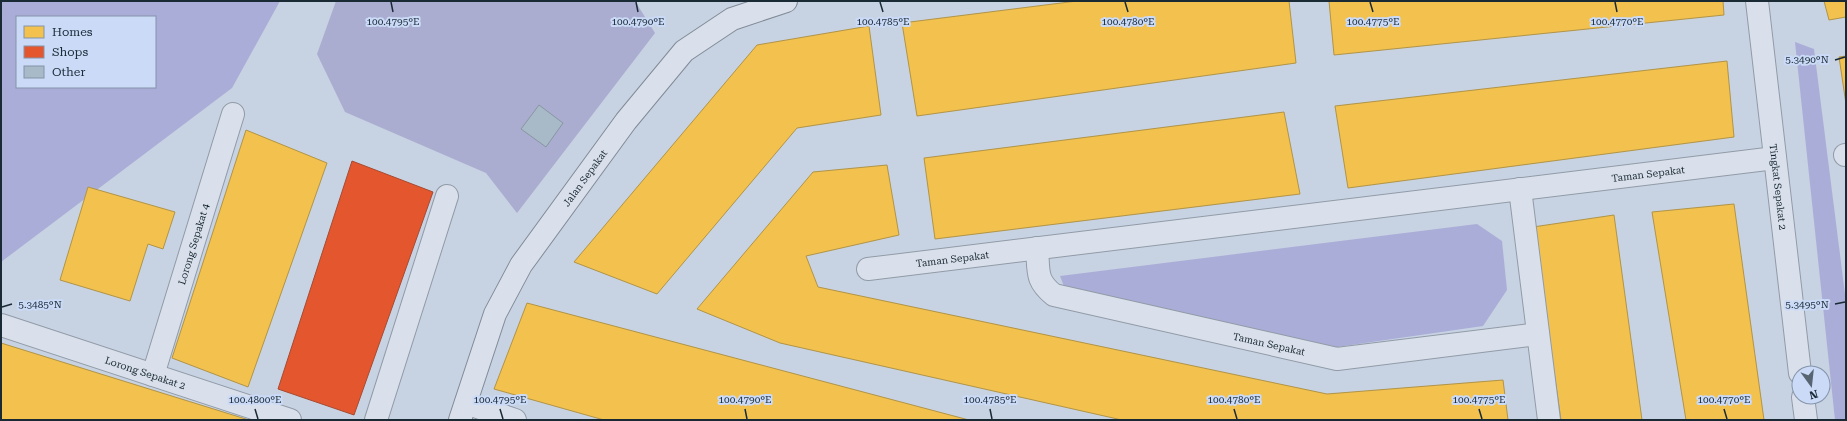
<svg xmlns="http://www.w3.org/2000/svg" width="1847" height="421" font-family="'Roboto Serif',serif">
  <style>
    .green { fill: #aaadd7; fill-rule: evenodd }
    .cemetery { fill: #aaadd0 }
    .homes { fill: #f2c14e; stroke: #b19446 }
    .shops { fill: #e4572e; stroke: #a74a30 }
    .building { fill: #a8b9c7; stroke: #8796a3 }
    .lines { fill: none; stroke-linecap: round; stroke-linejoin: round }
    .street-casing { stroke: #919ba7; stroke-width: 24 }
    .secondary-casing { stroke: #818b97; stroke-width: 24 }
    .street { stroke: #d9e0eb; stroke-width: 22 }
    .secondary { stroke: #d9e0eb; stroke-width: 22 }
    .ticks { fill: none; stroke: #1a2a35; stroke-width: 1.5 }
    .labels { text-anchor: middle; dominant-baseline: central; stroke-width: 4; stroke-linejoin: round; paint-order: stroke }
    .street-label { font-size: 10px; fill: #1a2a35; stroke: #cadaf7 }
    .ticks-label { font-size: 10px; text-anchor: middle; fill: #1a2a35; stroke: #cadaf7; stroke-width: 4; stroke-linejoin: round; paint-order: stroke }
  </style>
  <rect width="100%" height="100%" fill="#c7d2e3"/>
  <!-- green -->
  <g class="green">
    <path d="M1 1H280L232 88 1 262ZM17 17H155V87H17Z"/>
    <polygon points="1795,42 1814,49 1846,302 1846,420 1835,420"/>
    <polygon points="1477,224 1502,241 1507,290 1483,326 1337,347 1065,289 1060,276"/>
  </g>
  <!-- cemetery -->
  <polygon class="cemetery" points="336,1 635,1 655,33 517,213 486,173 345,112 317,54"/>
  <!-- homes -->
  <g class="homes">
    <polygon points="1077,1 1289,1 1296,63 917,116 902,23"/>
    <polygon points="1329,1 1723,1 1724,15 1334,55"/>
    <polygon points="1824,1 1846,1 1846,17 1829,20"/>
    <polygon points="869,26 881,115 797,128 657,294 574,262 757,45"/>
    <polygon points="1846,56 1846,104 1839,57"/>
    <polygon points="1727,61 1734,137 1348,188 1335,106"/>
    <polygon points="1284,112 1300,194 935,239 924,158"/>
    <polygon points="246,130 327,163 248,387 172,358"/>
    <polygon points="887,165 899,235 806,256 818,287 1327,394 1503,380 1508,420 1122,420 780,343 697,309 813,172"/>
    <polygon points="88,187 175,212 163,249 148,244 130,301 60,280"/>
    <polygon points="1734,204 1764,420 1686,420 1652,212"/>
    <polygon points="1614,215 1642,420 1561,420 1533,227"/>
    <polygon points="527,303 969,420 604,420 494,389"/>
    <polygon points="1,343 249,420 1,420"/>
  </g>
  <!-- shops -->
  <polygon class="shops" points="352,161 433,192 354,415 278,389"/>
  <!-- building -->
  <polygon class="building" points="539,105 563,123 546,147 521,129"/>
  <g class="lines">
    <!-- street casing -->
    <g class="street-casing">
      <g id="street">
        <path id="s1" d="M1757 1 1800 373"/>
        <polyline points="1845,155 1846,155"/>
        <polyline points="1520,189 1549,420"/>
        <path id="s2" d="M1037 248C1039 271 1035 280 1054 295L1337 359 1538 334"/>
        <path id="s3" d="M868 269 1775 158"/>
        <path id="s4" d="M1 325 290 420"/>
        <path id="s5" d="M153 375 233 114"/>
        <polyline points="1803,397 1806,420"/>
        <polyline points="466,403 515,420"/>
        <polyline points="376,420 447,196"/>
      </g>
    </g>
    <!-- secondary casing -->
    <g class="secondary-casing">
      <g id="secondary">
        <path id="s6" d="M460 420 495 314 521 265 626 121 684 51 732 19 786 1"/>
      </g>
    </g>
    <!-- street -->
    <use href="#street" class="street"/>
    <!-- secondary -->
    <use href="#secondary" class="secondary"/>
  </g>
  <!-- ticks -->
  <path class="ticks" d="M391 2 393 12M636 2 638 12M880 2 883 12M1125 2 1128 12M1370 2 1373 12M1615 2 1617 12M1835 60 1845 57M1835 304 1845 302M2 307 12 304M255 409 258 419M500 409 503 419M745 409 747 419M990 409 992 419M1234 409 1237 419M1479 409 1482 419M1724 409 1727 419"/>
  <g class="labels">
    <!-- street labels -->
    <g class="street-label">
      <text stroke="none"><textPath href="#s3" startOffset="786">Taman Sepakat</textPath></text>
      <text stroke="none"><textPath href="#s6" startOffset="275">Jalan Sepakat</textPath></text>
      <text stroke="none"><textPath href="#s1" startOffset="187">Tingkat Sepakat 2</textPath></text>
      <text stroke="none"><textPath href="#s5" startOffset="137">Lorong Sepakat 4</textPath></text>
      <text stroke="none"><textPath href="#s3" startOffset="85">Taman Sepakat</textPath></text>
      <text stroke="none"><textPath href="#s2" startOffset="273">Taman Sepakat</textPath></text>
      <text stroke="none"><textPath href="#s4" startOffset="152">Lorong Sepakat 2</textPath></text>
    </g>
  </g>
  <g class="ticks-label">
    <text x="393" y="25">100.4795°E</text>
    <text x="638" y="25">100.4790°E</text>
    <text x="883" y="25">100.4785°E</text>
    <text x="1128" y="25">100.4780°E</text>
    <text x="1373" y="25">100.4775°E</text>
    <text x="1617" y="25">100.4770°E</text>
    <text x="1807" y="63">5.3490°N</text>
    <text x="1807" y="308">5.3495°N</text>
    <text x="40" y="308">5.3485°N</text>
    <text x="255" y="403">100.4800°E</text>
    <text x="500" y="403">100.4795°E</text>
    <text x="745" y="403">100.4790°E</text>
    <text x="990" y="403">100.4785°E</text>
    <text x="1234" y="403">100.4780°E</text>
    <text x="1479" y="403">100.4775°E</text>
    <text x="1724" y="403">100.4770°E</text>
  </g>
  <!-- border -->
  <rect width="1847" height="421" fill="none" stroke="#1a2a35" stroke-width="4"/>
  <!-- legend -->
  <rect x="16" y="16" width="140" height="72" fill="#cadaf7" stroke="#8494a9"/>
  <rect x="24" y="26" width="20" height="12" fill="#f2c14e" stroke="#8494a9"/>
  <text x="52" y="36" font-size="12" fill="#1a2a35">Homes</text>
  <rect x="24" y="46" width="20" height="12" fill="#e4572e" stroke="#8494a9"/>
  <text x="52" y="56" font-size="12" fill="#1a2a35">Shops</text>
  <rect x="24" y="66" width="20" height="12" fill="#a8b9c7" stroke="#8494a9"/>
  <text x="52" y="76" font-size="12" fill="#1a2a35">Other</text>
  <!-- north arrow -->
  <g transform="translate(1811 385) rotate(165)"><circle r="19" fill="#cadaf7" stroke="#8494a9"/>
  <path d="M0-3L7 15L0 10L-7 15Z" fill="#576572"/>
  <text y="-6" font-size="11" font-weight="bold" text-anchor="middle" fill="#1a2a35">N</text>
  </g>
</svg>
